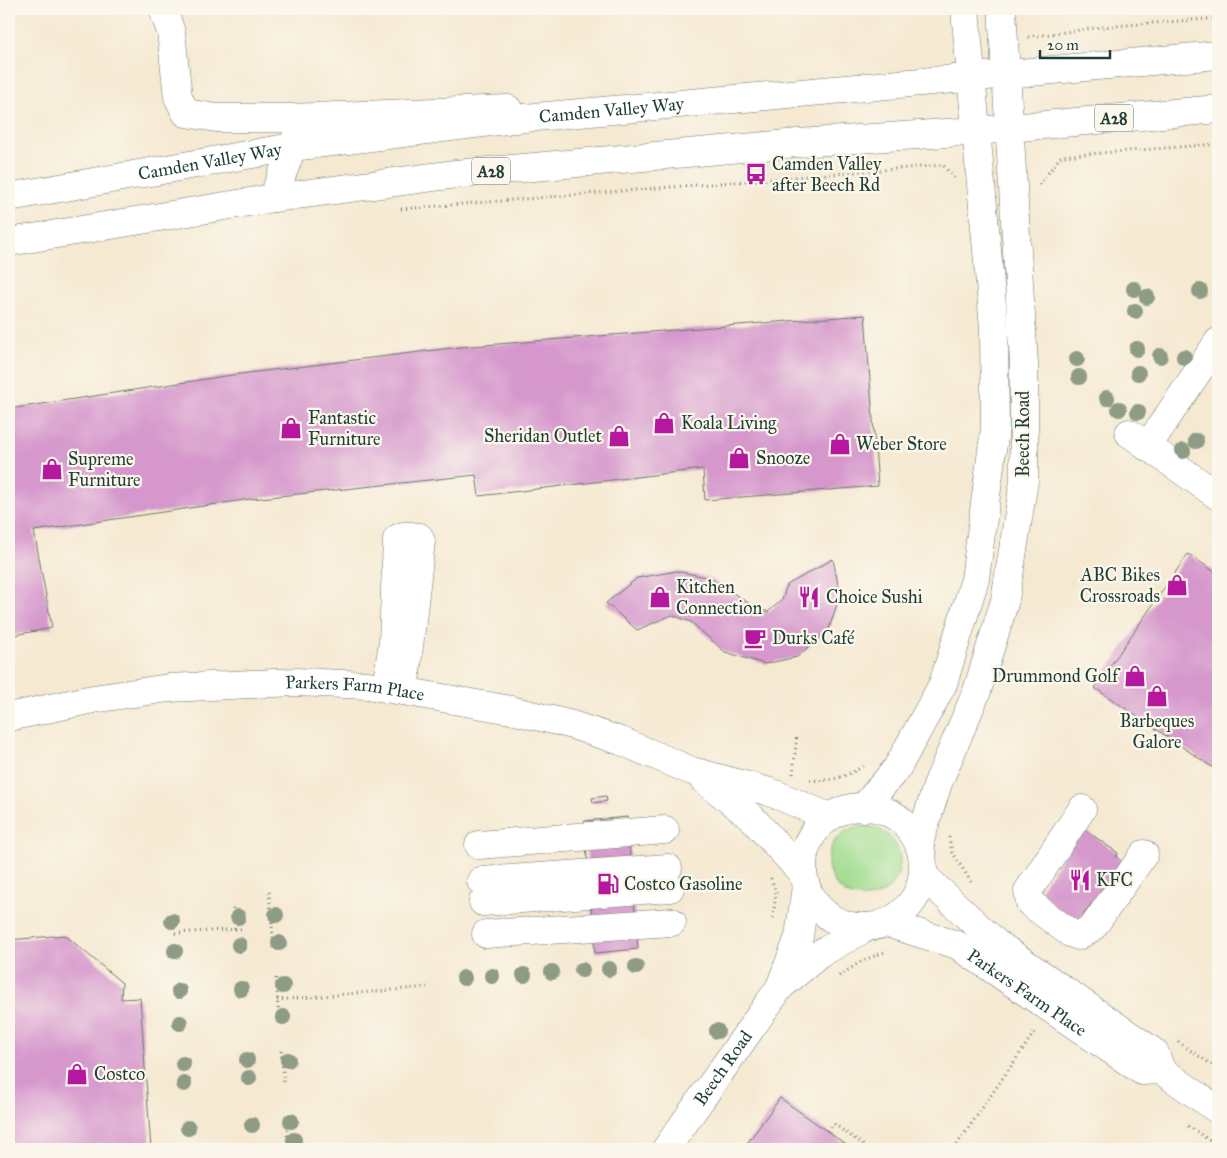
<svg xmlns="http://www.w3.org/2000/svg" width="1227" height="1158" font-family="'IM FELL Great Primer',serif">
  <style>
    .green { fill: #a1dd91; stroke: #608d62 }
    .building { fill: #d597cc }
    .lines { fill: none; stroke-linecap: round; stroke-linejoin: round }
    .minor-casing { stroke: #6a796b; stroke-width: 29 }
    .major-casing { stroke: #6a796b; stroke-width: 29 }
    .highway-casing { stroke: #6a796b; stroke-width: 29 }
    .path { stroke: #6a796b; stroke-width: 3; stroke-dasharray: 1 4; stroke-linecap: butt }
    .minor { stroke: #fff; stroke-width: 28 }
    .major { stroke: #fff; stroke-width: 28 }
    .highway { stroke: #fff; stroke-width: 28 }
    .tree { fill: #8e9c86 }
    .labels { text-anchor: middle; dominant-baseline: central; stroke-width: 4.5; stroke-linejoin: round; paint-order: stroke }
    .shield { fill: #fbf7ec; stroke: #61756b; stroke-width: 1 }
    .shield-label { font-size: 16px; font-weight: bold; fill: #1f3d34 }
    .street-label { font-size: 18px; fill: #1f3d34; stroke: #fbf7ec }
    .poi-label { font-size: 18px; fill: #1f3d34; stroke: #fbf7ec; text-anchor: start }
  </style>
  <rect width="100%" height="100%" fill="#fbf7ec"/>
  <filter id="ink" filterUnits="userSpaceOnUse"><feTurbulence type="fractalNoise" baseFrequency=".02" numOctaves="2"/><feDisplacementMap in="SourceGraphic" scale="10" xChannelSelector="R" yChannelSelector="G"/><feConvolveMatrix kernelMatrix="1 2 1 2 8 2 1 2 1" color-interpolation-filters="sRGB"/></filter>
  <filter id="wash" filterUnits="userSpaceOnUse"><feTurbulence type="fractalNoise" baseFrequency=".0096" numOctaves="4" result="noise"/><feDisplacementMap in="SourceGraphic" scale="20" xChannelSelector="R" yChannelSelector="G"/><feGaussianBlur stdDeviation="1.12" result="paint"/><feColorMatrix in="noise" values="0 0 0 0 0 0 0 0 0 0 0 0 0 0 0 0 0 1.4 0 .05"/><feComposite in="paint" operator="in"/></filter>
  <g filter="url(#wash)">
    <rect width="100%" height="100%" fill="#f5e9d2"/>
    <!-- green -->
    <circle class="green" cx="864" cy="862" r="36"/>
    <g id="blocks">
      <!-- building -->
      <g class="building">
        <polygon points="865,315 878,486 705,500 703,469 479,496 476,475 251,499 34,531 52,628 9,636 9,409 232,375 460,347"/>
        <polygon points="1188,554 1218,574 1218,771 1095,688"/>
        <polygon points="833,559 840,595 829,629 797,657 765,664 725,652 691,622 672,615 637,630 606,603 637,578 677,571 710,578 753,606 768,612 782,600 787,585"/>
        <polygon points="606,796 607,801 593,803 592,798"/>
        <polygon points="627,817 638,949 595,953 584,821"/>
        <polygon points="1082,828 1118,853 1116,857 1125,864 1096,906 1092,903 1076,925 1035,897"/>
        <polygon points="65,935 122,983 121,999 140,998 151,1149 9,1149 9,940"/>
        <polygon points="780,1098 827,1131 852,1149 743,1149"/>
      </g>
    </g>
  </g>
  <g filter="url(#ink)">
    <use href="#blocks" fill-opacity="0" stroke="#6a796b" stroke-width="1"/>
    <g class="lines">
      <!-- minor casing -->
      <g class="minor-casing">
        <g id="minor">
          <polyline points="163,9 171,32 178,97 186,113 217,118 289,118 508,109"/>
          <polyline points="273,198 297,135 296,127"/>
          <polyline points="1129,433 1218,496"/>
          <polyline points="1147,447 1218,342"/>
          <path d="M386 688 393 642 397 539C404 534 411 536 419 537L421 541 404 691"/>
          <path id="s1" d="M9 717 93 699 169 688 295 682 368 685 511 710 569 724 621 741 692 771 770 792 829 817"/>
          <polyline points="703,779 751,817 803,874"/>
          <polyline points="1082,809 1028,891 1030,903 1070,933 1078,936 1093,927 1144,854"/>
          <polyline points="479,845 665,830"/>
          <polyline points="923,875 996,943 1155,1053 1161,1070 1218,1110"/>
          <polyline points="481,881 668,868"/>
          <polyline points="483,902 670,888"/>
          <path id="s2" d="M886 923 957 945 1142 1071 1161 1070"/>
          <polyline points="486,934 672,922"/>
        </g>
      </g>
      <!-- major casing -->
      <g class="major-casing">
        <g id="major">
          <circle cx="863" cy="867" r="60"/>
          <polyline points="863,808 897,768 943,684 975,579 995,428 994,327 965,9"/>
          <polyline points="919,843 938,783 977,691 1005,600 1024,481 1024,364 1002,9"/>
          <polyline points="781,986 821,953 867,927"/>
          <path id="s3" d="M666 1149 780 987 799 937 806 886"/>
        </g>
      </g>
      <!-- highway casing -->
      <g class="highway-casing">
        <g id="highway">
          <path id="s4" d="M9 197 292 147 514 119 1218 55"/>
          <polyline points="9,242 273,198 456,174 798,143 977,131 1218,109"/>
        </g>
      </g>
      <!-- path -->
      <g class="path">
        <polyline points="1028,37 1102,27 1218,18"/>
        <polyline points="1039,185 1061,156 1218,144"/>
        <polyline points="401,209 943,165 954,178"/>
        <polyline points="793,774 797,735"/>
        <path d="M810 780C830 782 846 777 863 766"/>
        <polyline points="949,837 952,852 971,882"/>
        <polyline points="771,878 776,892 773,918"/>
        <polyline points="269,892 274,948"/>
        <polyline points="233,908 235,929"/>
        <polyline points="175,933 241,929"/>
        <polyline points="839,976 862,961 887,951"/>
        <polyline points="276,978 279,1022"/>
        <polyline points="277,1000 427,987"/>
        <polyline points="1178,1042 1218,1069"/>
        <polyline points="281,1051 284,1082"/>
        <polyline points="286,1115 288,1148"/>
        <polyline points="1188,1126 1218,1146"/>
        <polyline points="827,1131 834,1124 869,1149"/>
        <polyline points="954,1149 1036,1030"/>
      </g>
      <!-- minor -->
      <use href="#minor" class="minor"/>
      <!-- major -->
      <use href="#major" class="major"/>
      <!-- highway -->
      <use href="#highway" class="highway"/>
    </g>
    <!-- trees -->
    <g class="tree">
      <circle cx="1134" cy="289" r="8"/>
      <circle cx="1200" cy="291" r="8"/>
      <circle cx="1147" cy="297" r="8"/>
      <circle cx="1135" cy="311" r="8"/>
      <circle cx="1137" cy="349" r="8"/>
      <circle cx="1160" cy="356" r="8"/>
      <circle cx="1184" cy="357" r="8"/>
      <circle cx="1077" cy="359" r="8"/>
      <circle cx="1138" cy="373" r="8"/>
      <circle cx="1079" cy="377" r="8"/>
      <circle cx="1107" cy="398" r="8"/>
      <circle cx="1119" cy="409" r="8"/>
      <circle cx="1138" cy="412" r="8"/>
      <circle cx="1196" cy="441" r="8"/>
      <circle cx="1183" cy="451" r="8"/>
      <circle cx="276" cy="915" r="8"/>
      <circle cx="238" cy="917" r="8"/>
      <circle cx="172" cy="921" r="8"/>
      <circle cx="279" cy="943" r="8"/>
      <circle cx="239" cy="945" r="8"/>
      <circle cx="175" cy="951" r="8"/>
      <circle cx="636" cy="967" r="8"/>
      <circle cx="609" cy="969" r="8"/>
      <circle cx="582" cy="970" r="8"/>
      <circle cx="552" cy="972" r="8"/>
      <circle cx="524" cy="975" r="8"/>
      <circle cx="492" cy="976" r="8"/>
      <circle cx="464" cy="978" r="8"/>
      <circle cx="283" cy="986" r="8"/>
      <circle cx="241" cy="989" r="8"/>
      <circle cx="179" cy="991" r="8"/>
      <circle cx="283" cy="1017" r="8"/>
      <circle cx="180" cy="1023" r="8"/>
      <circle cx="717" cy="1031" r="8"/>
      <circle cx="247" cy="1060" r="8"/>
      <circle cx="288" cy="1060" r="8"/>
      <circle cx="183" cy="1064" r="8"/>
      <circle cx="249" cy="1078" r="8"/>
      <circle cx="184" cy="1084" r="8"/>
      <circle cx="291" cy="1121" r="8"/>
      <circle cx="252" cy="1125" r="8"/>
      <circle cx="188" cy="1128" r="8"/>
      <circle cx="294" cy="1140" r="8"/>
    </g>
  </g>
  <!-- icons -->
  <defs>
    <g id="bus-bare" transform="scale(1.725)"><path d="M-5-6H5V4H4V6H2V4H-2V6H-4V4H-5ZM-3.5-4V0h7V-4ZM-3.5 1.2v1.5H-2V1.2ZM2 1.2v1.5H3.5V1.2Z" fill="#b5179e" stroke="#fbf7ec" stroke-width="2.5" paint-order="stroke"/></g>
    <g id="shop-bare" transform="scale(1.725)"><path d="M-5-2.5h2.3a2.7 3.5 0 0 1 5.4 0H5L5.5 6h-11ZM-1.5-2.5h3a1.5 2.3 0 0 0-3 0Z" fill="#b5179e" stroke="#fbf7ec" stroke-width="2.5" paint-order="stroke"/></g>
    <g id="restaurant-bare" transform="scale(1.725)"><path d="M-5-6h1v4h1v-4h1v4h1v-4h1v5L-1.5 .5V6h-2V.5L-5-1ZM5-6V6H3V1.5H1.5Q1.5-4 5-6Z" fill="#b5179e" stroke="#fbf7ec" stroke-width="2.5" paint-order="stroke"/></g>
    <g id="cafe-bare" transform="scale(1.725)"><path d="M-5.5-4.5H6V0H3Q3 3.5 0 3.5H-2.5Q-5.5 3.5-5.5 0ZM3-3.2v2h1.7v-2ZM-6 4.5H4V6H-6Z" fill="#b5179e" stroke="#fbf7ec" stroke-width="2.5" paint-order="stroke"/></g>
    <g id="fuel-bare" transform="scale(1.725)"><path d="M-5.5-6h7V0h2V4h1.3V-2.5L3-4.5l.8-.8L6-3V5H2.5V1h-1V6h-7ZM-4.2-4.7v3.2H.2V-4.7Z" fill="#b5179e" stroke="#fbf7ec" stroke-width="2.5" paint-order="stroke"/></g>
  </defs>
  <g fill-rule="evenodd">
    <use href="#bus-bare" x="756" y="174"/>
    <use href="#shop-bare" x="664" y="423"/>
    <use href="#shop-bare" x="291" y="428"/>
    <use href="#shop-bare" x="619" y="436"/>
    <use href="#shop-bare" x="840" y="444"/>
    <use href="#shop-bare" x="739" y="458"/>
    <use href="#shop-bare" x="52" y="469"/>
    <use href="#shop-bare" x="1177" y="585"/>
    <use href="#shop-bare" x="660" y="597"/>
    <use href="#restaurant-bare" x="809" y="597"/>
    <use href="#cafe-bare" x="755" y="638"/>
    <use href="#shop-bare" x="1135" y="676"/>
    <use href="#shop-bare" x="1157" y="696"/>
    <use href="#restaurant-bare" x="1080" y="880"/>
    <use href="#fuel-bare" x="608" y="884"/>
    <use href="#shop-bare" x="77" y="1074"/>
  </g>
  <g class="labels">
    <!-- shield labels -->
    <g class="shield">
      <rect x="1095" y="104.5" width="38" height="27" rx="4"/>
      <rect x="472" y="157.5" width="38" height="27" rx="4"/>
    </g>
    <g class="shield-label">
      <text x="1114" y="118">A28</text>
      <text x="491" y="171">A28</text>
    </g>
    <!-- street labels -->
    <g class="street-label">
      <text stroke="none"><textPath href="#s4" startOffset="609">Camden Valley Way</textPath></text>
      <text stroke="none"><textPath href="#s4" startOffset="204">Camden Valley Way</textPath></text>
      <text transform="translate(1023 434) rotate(-90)">Beech Road</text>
      <text stroke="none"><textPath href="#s1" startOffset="349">Parkers Farm Place</textPath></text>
      <text stroke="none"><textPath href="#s2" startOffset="159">Parkers Farm Place</textPath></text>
      <text stroke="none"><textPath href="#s3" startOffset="99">Beech Road</textPath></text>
    </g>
    <!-- poi labels -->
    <g class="poi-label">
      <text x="772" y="164">Camden Valley<tspan x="772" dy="21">after Beech Rd</tspan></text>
      <text x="308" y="418">Fantastic<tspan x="308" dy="21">Furniture</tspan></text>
      <text x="681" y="423">Koala Living</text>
      <text x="602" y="436" text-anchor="end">Sheridan Outlet</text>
      <text x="856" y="444">Weber Store</text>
      <text x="756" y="458">Snooze</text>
      <text x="68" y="459">Supreme<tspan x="68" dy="21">Furniture</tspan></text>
      <text x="1160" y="575" text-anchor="end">ABC Bikes<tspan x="1160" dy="21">Crossroads</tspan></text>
      <text x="676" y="587">Kitchen<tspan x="676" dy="21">Connection</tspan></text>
      <text x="826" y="597">Choice Sushi</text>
      <text x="772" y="638">Durks Café</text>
      <text x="1118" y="676" text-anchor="end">Drummond Golf</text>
      <text x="1157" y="721" text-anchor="middle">Barbeques<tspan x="1157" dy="21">Galore</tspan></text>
      <text x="1096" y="880">KFC</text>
      <text x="624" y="884">Costco Gasoline</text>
      <text x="94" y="1074">Costco</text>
    </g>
  </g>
  <!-- margin -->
  <rect width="1227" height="1158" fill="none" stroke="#fbf7ec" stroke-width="30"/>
  <!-- scale -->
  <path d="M1040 50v8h70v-8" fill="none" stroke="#1f3d34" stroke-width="2.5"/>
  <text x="1047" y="50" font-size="15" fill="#1f3d34" stroke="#fbf7ec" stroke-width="4" paint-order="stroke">20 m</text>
</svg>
